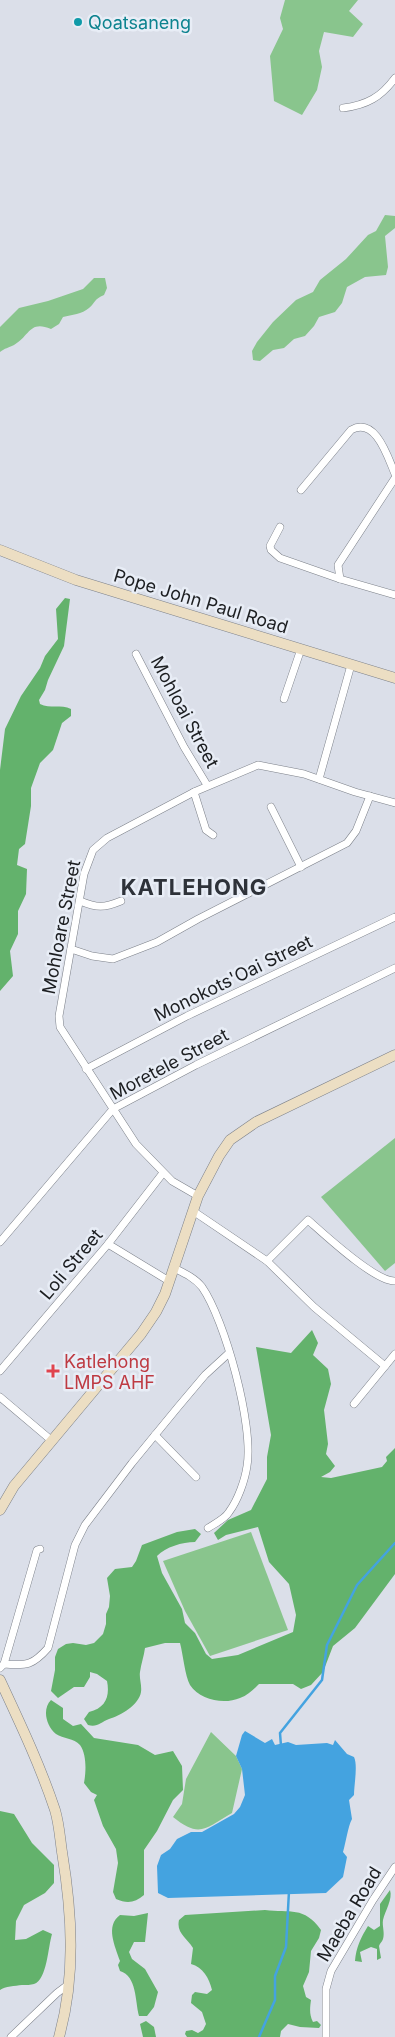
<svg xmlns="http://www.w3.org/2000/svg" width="395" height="2037" font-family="Inter,sans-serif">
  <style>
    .green { fill: #89c58d }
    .forest { fill: #63b26c }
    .water { fill: #44a3e0 }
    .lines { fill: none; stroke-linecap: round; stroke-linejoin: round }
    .stream { stroke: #44a3e0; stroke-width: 2.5 }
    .minor-casing { stroke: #7c8089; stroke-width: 8 }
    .secondary-casing { stroke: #7c8089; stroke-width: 11 }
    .minor { stroke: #fff; stroke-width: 7 }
    .secondary { stroke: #ecdec3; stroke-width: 10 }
    .culture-dot { fill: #0f9aa8; stroke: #e8edf6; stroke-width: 2 }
    .health-dot { fill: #e0444e; stroke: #e8edf6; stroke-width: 2 }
    .labels { text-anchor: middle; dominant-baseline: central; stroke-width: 5; stroke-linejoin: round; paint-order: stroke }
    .culture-label { font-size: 18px; fill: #0d838f; stroke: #e8edf6; text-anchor: start }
    .street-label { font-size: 18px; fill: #1c1e21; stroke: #e8edf6 }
    .health-label { font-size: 18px; fill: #be3a42; stroke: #e8edf6; text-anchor: start }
    .district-label { font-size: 22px; font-weight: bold; letter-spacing: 1px; fill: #2e3239; stroke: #e8edf6 }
  </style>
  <rect width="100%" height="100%" fill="#dbdfe9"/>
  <!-- green -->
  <g class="green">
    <polygon points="285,0 358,0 349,11 363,24 353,37 324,32 319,51 322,67 317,90 302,115 274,101 270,56 283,29 280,18"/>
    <polygon points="385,215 395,216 395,228 385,236 388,267 386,275 365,277 347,287 342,303 335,312 319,317 314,326 305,336 294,339 284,348 273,350 260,361 253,360 252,351 257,342 273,322 296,300 313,292 320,280 346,259 368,235 376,231"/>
    <path d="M94 278H105L107 288 104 295C94 299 96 302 89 308 82 314 72 315 63 317L59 324 51 329C29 320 30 336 14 345 8 348 5 348 0 352V327L19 308 48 301 83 289Z"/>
    <polygon points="395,1138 395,1263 385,1271 321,1197"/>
    <polygon points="251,1532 288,1630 210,1656 185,1611 163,1561"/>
    <path d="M211 1732 236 1756 242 1769 232 1813C206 1828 200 1839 173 1817L182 1804 186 1779Z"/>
  </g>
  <!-- forest -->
  <g class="forest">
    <path d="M65 598 70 599 64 646 48 680 45 690 39 700 40 704C50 709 61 704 71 709V716L62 723 53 750 40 763 31 788V806L25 844 19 849 17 865 27 869 26 894 18 911V934L10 951 13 976 0 991V770L5 729 21 696 40 668 45 656 58 639 56 609Z"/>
    <path d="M312 1330 318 1343 313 1355 328 1369 331 1384 324 1410 328 1444 326 1454 335 1466 330 1472 321 1477 331 1478 382 1467 387 1461 386 1457 395 1448V1574L355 1628 333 1646 323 1672 311 1685 301 1689 293 1684H259C253 1690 248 1695 240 1698 224 1705 200 1700 190 1685 185 1676 183 1654 180 1643H165L145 1648C144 1656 141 1664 140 1672 139 1678 142 1685 141 1692 139 1705 120 1716 109 1719 101 1722 97 1728 88 1725L84 1719 89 1712C106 1708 110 1696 107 1681L97 1674 90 1672V1677L84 1687H74L58 1698 51 1691 55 1670V1657L58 1649 66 1644 73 1643 86 1645 94 1643 103 1634 106 1624V1614L109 1607 110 1596 107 1578 115 1569 132 1567 136 1561 142 1545 177 1532 195 1529 201 1534 195 1542C182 1542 166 1547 157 1556L162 1573 182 1609 185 1623 195 1633 206 1654 212 1659 238 1655 293 1632 296 1615 289 1584 269 1562 258 1527 226 1535 218 1540 214 1533 228 1520 251 1510 267 1479V1457L271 1435 256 1347 291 1353Z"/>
    <path d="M51 1700 63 1708V1719L73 1726 81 1724 94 1738 138 1745 155 1755 173 1751 182 1766 183 1790 173 1800 157 1831 144 1850V1895C135 1903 127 1904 116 1899L113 1892 118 1863 116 1849 103 1826 94 1800 97 1795 91 1792 84 1783C86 1772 87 1755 80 1745 74 1738 63 1739 56 1734 46 1726 42 1709 51 1700Z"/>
    <path d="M0 1811 14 1814 32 1843 54 1865V1883L45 1893 24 1905 16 1921 15 1940 26 1939 43 1930 52 1934C48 1947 47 1980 34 1984 31 1985 26 1985 22 1985 15 1986 5 1986 0 1990Z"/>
    <path d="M390 1890C393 1899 385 1911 383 1920 382 1926 385 1933 383 1939 382 1942 380 1943 379 1946L381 1958 377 1960V1949L371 1947 360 1952 362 1962 355 1961C356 1948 361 1937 368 1926L374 1930 380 1926V1904Z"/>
    <path d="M265 1910C290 1913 304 1906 321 1930L319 1938 311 1951 309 1972 303 1986 306 1997 311 2000C310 2008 309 2014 313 2022L317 2021 321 2025 319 2028 300 2027 288 2024 281 2031 280 2037H187L185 2034 186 2031 192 2030 198 2033 203 2030 206 2024 202 2012 191 2003 192 1995 195 1992 207 1994 212 1990C209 1978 203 1967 191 1964L193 1948C187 1938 176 1933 179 1920L185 1915Z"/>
    <path d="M148 1913 145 1942H134L129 1952 132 1959 145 1969 158 1992 154 2007 147 2016H139C135 2001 137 1976 120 1971L118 1965 120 1961C115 1946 105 1926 120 1915L134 1916Z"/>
    <polygon points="146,2021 154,2027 156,2037 143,2037 140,2024"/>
  </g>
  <!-- water -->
  <path class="water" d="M245 1731 265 1743 272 1739 275 1745 288 1742 296 1745 327 1743 333 1745 335 1740 347 1754 354 1757C358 1765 354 1785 354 1795L349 1800 352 1819C348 1826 346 1842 343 1852L347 1857 343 1877 326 1893 168 1898 158 1893 157 1866 161 1855 170 1849 177 1839 191 1832H202L234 1814 240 1807 245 1795 242 1769 236 1756 242 1735Z"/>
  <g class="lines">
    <!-- stream -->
    <g class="stream">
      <polyline points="281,1746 280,1733 322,1680 327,1645 357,1585 395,1543"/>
      <polyline points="259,2037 275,2000 275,1976 286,1947 289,1891"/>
    </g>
    <!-- minor casing -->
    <g class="minor-casing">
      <g id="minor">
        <path d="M343 108C367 105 381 97 395 78"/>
        <path d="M301 490 351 430C376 416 388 458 395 474"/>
        <polyline points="280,527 270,546 271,550 280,558 340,579 395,595"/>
        <polyline points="340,579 338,565 395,478"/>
        <polyline points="136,654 184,747 207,785"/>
        <polyline points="284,699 301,649"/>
        <polyline points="319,779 351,665"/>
        <polyline points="194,792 206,830 213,835"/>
        <polyline points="271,807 301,867"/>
        <path d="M80 901C97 908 104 908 121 901"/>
        <polyline points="71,949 92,956 113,959 157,942 198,919 347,843 356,831 370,796"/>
        <polyline points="86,1069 187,1016 395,917"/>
        <polyline points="198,1196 172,1181 136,1144 60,1027 59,1016 84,874 93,850 107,838 194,792 258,765 304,774 355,792 395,803"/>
        <polyline points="193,1211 267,1261 314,1307 385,1366"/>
        <polyline points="0,1242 113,1109 196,1065 395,968"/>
        <polyline points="108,1244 169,1281"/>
        <path d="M267 1261 308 1220C324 1234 375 1282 395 1281"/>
        <path d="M174 1268C184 1273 195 1278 202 1287 225 1320 254 1426 247 1466 245 1480 238 1500 229 1512 225 1519 214 1524 208 1528"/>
        <polyline points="0,1371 108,1244 163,1173"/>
        <polyline points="0,1397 51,1440"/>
        <polyline points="354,1404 395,1354"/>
        <polyline points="155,1435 196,1477"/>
        <path d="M4 1664C27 1666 33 1665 48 1648L75 1545 85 1525 132 1463 178 1407 205 1375 229 1353"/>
        <polyline points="0,1668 4,1664 37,1550 40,1549"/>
        <polyline points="11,2037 57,1993 69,1984"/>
        <polyline points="326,2037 326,1989 331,1971 373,1900 395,1867"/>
      </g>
    </g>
    <!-- secondary casing -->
    <g class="secondary-casing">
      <g id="secondary">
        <polyline points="0,550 76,580 395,678"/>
        <polyline points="0,1510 14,1486 141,1334 156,1312 165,1294 198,1196 219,1156 230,1140 256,1122 395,1055"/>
        <path d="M0 1680C20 1723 40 1765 55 1810 59 1823 60 1838 62 1852 72 1913 76 1976 59 2037"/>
      </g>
    </g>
    <!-- minor -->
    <use href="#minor" class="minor"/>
    <!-- secondary -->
    <use href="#secondary" class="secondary"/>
  </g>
  <!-- markers -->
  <circle class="culture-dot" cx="78" cy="22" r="5"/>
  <path class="health-dot" d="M50.5 1363.5h5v5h5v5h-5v5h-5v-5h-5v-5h5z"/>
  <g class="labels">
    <!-- culture labels -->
    <g class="culture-label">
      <text x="88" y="22">Qoatsaneng</text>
    </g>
    <!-- street labels -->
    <g class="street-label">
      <text transform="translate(201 601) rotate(17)">Pope John Paul Road</text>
      <text transform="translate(185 712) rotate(62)">Mohloai Street</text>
      <text transform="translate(61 927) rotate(-79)">Mohloare Street</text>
      <text transform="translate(233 978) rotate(-26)">Monokots'Oai Street</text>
      <text transform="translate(169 1064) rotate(-28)">Moretele Street</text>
      <text transform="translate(71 1264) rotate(-50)">Loli Street</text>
      <text transform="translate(349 1914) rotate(-59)">Maeba Road</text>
    </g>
    <!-- health labels -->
    <g class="health-label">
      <text x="64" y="1361">Katlehong<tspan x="64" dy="21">LMPS AHF</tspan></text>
    </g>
    <!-- district labels -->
    <g class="district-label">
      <text x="194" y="887">KATLEHONG</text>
    </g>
  </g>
</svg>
